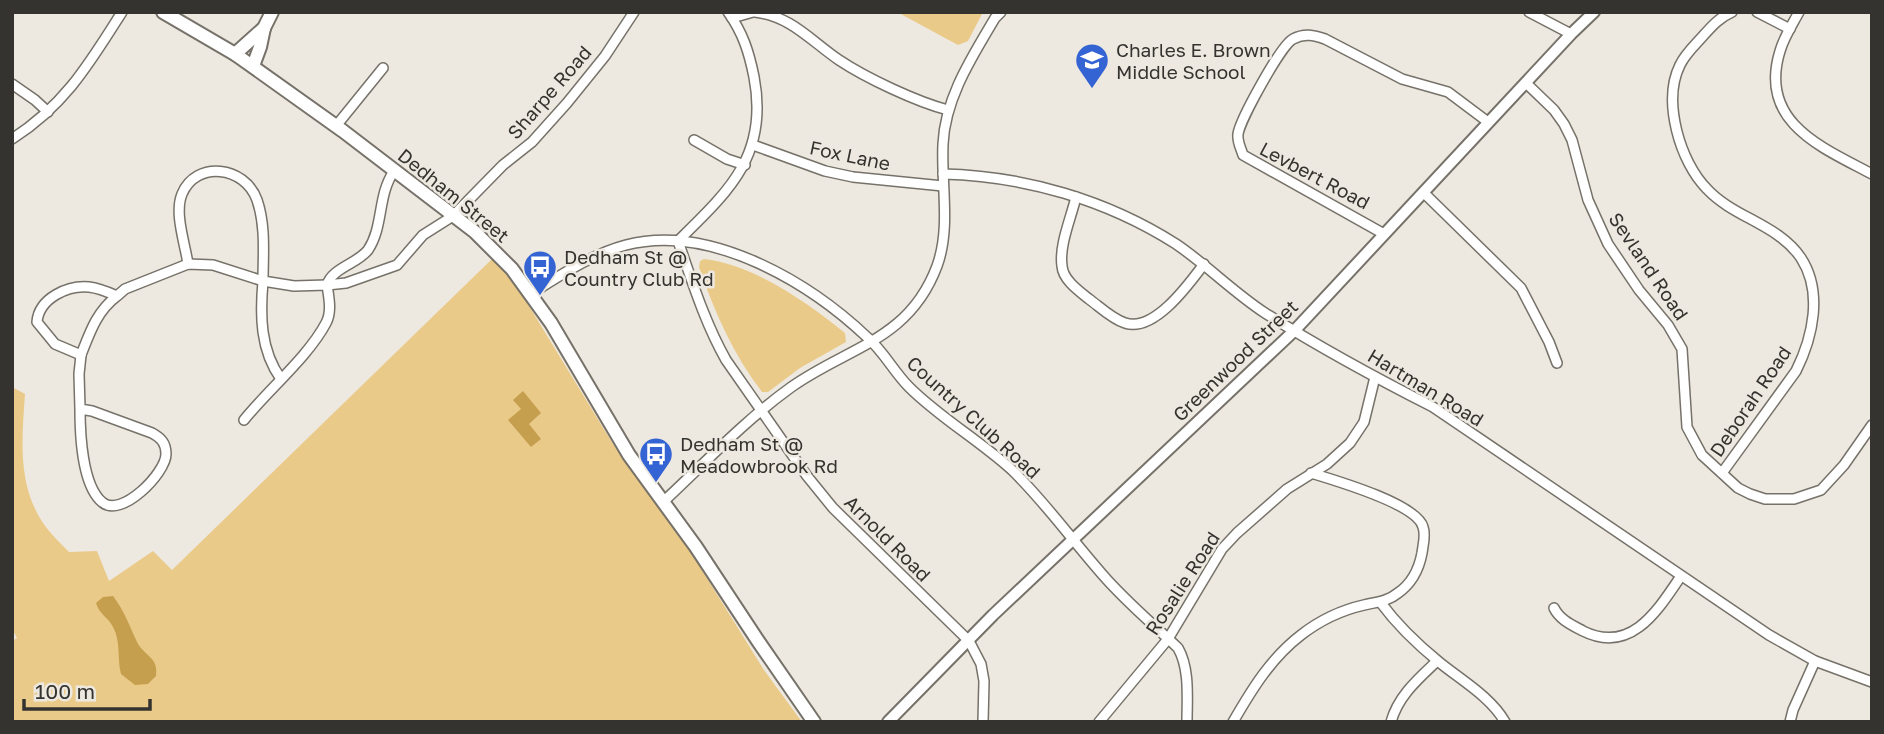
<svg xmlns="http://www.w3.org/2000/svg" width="1884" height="734" font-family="'Golos Text',sans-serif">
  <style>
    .green { fill: #eaca89 }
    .water { fill: #c59f4e }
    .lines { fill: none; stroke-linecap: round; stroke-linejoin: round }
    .minor-casing { stroke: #767269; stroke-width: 12 }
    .tertiary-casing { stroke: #767269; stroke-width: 14 }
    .secondary-casing { stroke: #767269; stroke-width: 16 }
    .minor { stroke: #fff; stroke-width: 9 }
    .tertiary { stroke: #fff; stroke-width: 10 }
    .secondary { stroke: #fff; stroke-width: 12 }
    .labels { text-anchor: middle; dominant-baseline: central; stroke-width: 5; stroke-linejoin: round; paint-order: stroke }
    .poi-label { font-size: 19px; fill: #35332f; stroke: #eee9e0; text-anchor: start }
    .street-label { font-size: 19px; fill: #35332f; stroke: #eee9e0 }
  </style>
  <rect width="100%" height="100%" fill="#eee9e0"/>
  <!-- green -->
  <g class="green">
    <polygon points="897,12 983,12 968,41 958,45"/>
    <path d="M492 259 515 283 613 444 690 551 764 670 802 722H12V641L17 638 12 629V387L25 394C22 438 17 484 43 523 50 533 60 543 69 552L97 551 109 581 153 551 172 570Z"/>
    <path d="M704 259C753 264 808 303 845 333L846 342 800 368 768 392H762C734 356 714 311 699 267L700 261Z"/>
  </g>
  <!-- water -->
  <g class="water">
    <polygon points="523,391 541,413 529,424 541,439 531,447 508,420 521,409 513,400"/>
    <path d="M113 596C124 610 130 627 137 642 144 656 159 657 156 676L148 684 135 685 121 674C117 659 121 641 113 627 108 617 99 614 96 603L103 597Z"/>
  </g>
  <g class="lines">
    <!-- minor casing -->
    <g class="minor-casing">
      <g id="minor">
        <path d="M728 12C743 33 749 52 754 77 769 155 729 191 678 241 692 281 705 323 726 360L807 476 833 508 969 641 981 664 984 681 983 722"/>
        <path d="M755 12C791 16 811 41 839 60 866 78 917 102 948 110"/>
        <polyline points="1529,12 1571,34"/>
        <polyline points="1757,12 1790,29"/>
        <path d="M1799 12C1792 25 1784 37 1780 51 1758 122 1821 147 1872 174"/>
        <polyline points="732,18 753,12"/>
        <polyline points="12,84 35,100 48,112"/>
        <polyline points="1527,84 1554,110 1564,124 1572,140 1588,200 1608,244 1639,290 1668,325 1682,349 1687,427 1702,455 1738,488 1750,494 1765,499 1794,499 1821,490 1844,465 1872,425"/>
        <polyline points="336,126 383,68"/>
        <path d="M12 139C65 105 89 64 122 12"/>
        <polyline points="694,140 727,159 745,165"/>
        <polyline points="753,145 825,171 853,177 943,186"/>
        <path d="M943 174C1025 176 1107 200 1176 244 1207 265 1233 292 1265 313 1319 347 1376 378 1433 407L1769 635 1815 661 1872 682"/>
        <polyline points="1424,193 1521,288 1549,342 1557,363"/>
        <path d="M1076 197C1071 218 1059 245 1062 266 1063 280 1079 291 1089 299 1100 307 1112 319 1125 323 1154 333 1189 284 1204 264"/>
        <path d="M1384 234 1243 155C1241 148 1237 142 1238 134 1240 120 1281 45 1293 39 1304 33 1314 35 1325 39L1402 79 1448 92 1488 122"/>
        <path d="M188 264C185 243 174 213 182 194 196 160 245 166 257 200 266 226 263 255 263 281L294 286 327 285C329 298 332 312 326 323 308 357 268 390 244 420"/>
        <polyline points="327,285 346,283 397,265 423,235 453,216 503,165 532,142 567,103 605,56 634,12"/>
        <path d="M327 285C332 268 357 264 368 250 384 226 377 196 394 171"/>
        <path d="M532 293C561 275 592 254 626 245 710 223 809 282 868 338 884 352 894 372 909 387 940 418 979 440 1012 470 1045 502 1072 540 1102 574 1125 601 1153 624 1178 648 1190 669 1187 698 1187 722"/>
        <path d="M117 296C97 311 90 332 81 355L55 344 37 322C39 298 68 285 89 287 99 288 108 292 117 296L125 289 188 264 213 265 263 281C260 315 260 350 281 379"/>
        <path d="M80 409C80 433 82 485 102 502 121 519 166 473 166 454 166 443 161 438 152 433L92 411 80 409 79 374 81 355"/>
        <path d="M1722 473 1796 371C1813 337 1823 292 1801 258 1778 224 1734 218 1707 189 1680 162 1662 101 1680 65 1685 54 1695 45 1703 36 1712 26 1720 17 1732 12"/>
        <path d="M663 502C705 463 743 422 790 388 847 347 909 341 937 266 951 228 941 184 943 144 945 98 972 57 995 18L1001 12"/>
        <path d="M1381 603C1398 626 1417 644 1439 662 1461 680 1491 697 1505 722"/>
        <path d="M1554 608C1560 620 1572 625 1583 631 1631 655 1658 610 1681 576"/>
        <polyline points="1099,722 1168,639 1222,549 1237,533 1287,489 1327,464 1350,443 1364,422 1375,377"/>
        <path d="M1233 722C1252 689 1271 658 1301 635 1319 621 1342 610 1364 605 1376 602 1387 602 1398 593 1411 584 1419 569 1422 553 1423 545 1426 535 1423 527 1417 504 1334 480 1311 473"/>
        <path d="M1391 722C1398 696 1418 679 1437 661"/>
        <polyline points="1790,722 1793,710 1815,661"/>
      </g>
    </g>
    <!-- tertiary casing -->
    <g class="tertiary-casing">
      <polyline id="tertiary" points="888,722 993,615 1295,330 1571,34 1594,12"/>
    </g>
    <!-- secondary casing -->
    <g class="secondary-casing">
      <g id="secondary">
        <polyline points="163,12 235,54 343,131 475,232 512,269 551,323 629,455 696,547 758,641 814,722"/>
        <polyline points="235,54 264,28 272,12"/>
        <polyline points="253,66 260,47 264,28"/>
      </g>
    </g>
    <!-- minor -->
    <use href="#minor" class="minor"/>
    <!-- tertiary -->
    <use href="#tertiary" class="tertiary"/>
    <!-- secondary -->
    <use href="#secondary" class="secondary"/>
  </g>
  <!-- icons -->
  <defs>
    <g id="school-pin" transform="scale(1.75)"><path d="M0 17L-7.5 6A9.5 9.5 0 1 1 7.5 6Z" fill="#3463d3" stroke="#eee9e0"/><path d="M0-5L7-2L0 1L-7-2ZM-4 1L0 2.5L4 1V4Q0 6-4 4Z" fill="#fff"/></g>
    <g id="bus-pin" transform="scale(1.75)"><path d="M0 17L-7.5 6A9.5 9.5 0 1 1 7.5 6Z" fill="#3463d3" stroke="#eee9e0"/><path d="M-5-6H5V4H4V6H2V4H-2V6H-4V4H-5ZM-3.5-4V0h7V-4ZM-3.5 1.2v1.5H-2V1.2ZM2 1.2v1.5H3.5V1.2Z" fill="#fff"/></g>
  </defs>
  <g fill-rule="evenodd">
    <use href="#school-pin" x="1092" y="60"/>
    <use href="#bus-pin" x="540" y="267"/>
    <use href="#bus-pin" x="656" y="454"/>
  </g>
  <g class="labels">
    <!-- poi labels -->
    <g class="poi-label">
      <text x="1116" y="49">Charles E. Brown<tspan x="1116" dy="22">Middle School</tspan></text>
      <text x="564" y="256">Dedham St @<tspan x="564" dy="22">Country Club Rd</tspan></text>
      <text x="680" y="443">Dedham St @<tspan x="680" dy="22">Meadowbrook Rd</tspan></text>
    </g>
    <!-- street labels -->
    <g class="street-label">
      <text transform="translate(549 92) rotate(-49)">Sharpe Road</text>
      <text transform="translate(850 155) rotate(12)">Fox Lane</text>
      <text transform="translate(1315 175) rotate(28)">Levbert Road</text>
      <text transform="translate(454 195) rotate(39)">Dedham Street</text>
      <text transform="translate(1649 266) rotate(56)">Sevland Road</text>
      <text transform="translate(1235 360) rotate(-44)">Greenwood Street</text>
      <text transform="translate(1426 387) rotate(31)">Hartman Road</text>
      <text transform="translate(1750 401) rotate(-56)">Deborah Road</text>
      <text transform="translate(974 417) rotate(42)">Country Club Road</text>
      <text transform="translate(888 538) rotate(45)">Arnold Road</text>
      <text transform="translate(1182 583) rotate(-57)">Rosalie Road</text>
    </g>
  </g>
  <!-- border -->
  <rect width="1884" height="734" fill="none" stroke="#35332f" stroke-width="28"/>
  <!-- scale -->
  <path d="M24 699v10h126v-10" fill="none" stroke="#35332f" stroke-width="3.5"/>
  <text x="35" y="699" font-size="21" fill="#35332f" stroke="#eee9e0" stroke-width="5" paint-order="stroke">100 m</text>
</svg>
